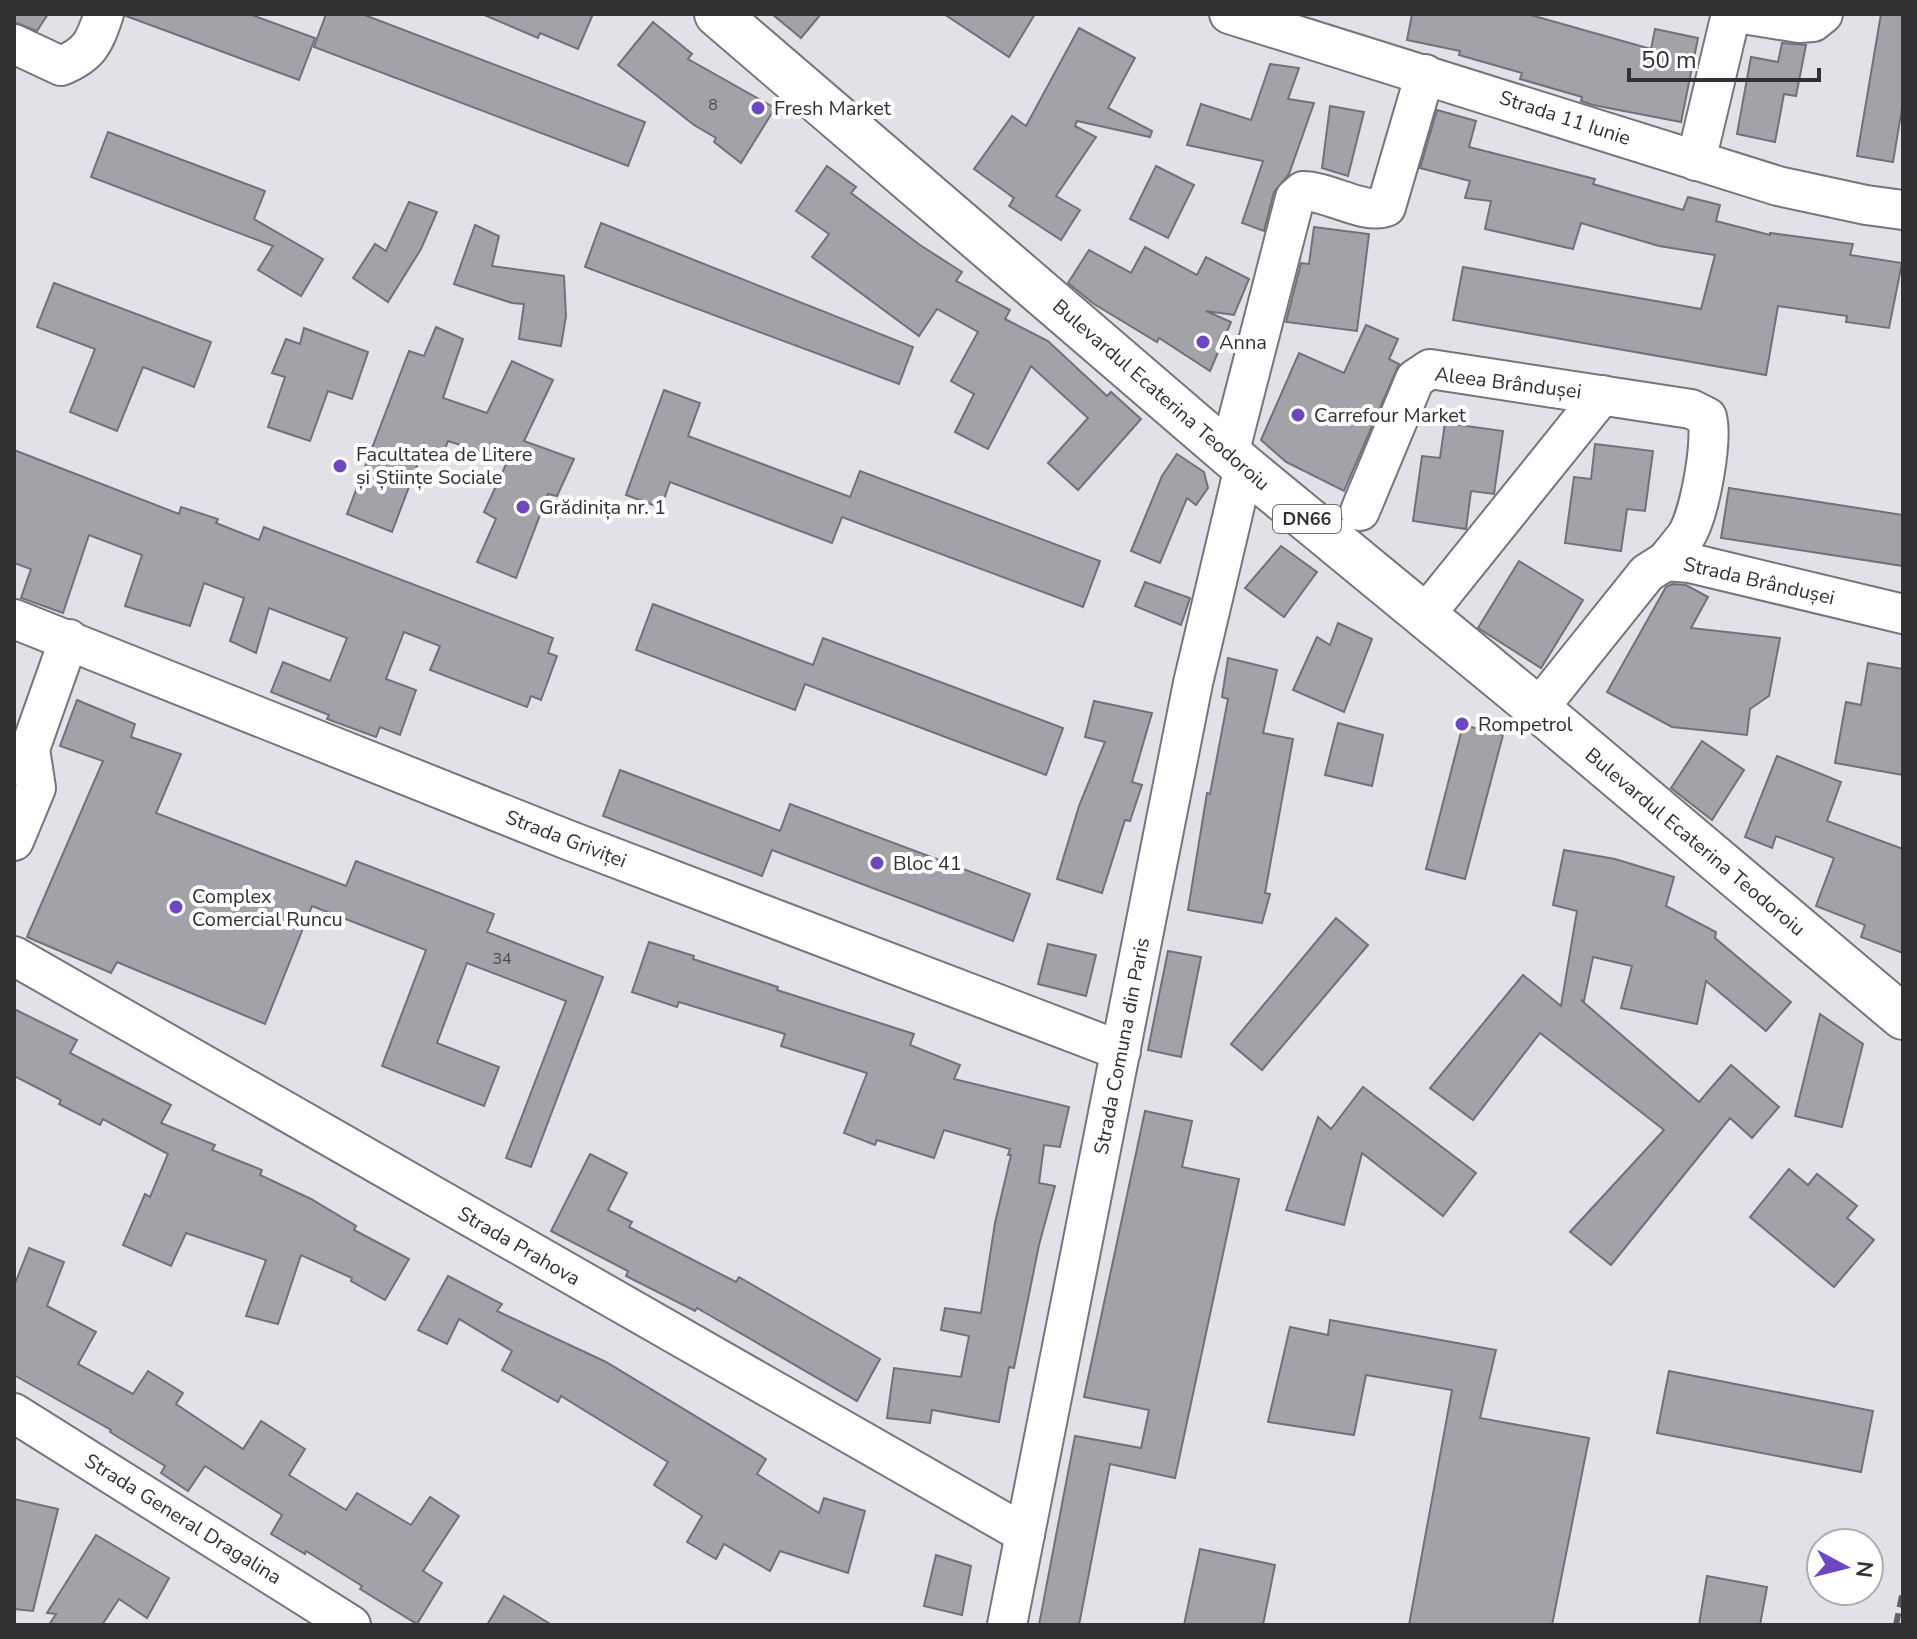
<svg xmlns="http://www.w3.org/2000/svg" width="1917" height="1639" font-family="'Nunito Sans',sans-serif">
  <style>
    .building { fill: #a3a2a9; stroke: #727178; stroke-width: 2 }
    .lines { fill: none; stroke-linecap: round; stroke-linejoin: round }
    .minor-casing { stroke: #76757c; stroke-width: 42 }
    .major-casing { stroke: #76757c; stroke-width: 48 }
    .minor { stroke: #fff; stroke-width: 38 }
    .major { stroke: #fff; stroke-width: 44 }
    .rail { stroke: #616165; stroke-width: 6; stroke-dasharray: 12 6; stroke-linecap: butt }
    .poi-dot { fill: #6d47c0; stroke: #fff; stroke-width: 3 }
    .labels { text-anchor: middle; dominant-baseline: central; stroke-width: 8; stroke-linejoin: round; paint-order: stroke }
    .number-label { font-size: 16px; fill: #4e4d51 }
    .shield { fill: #fff; stroke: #6f6f71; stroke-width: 2 }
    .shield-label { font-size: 18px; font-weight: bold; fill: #313134 }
    .poi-label { font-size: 20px; fill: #313134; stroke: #fff; text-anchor: start }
    .street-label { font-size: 20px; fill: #313134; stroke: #fff }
  </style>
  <rect width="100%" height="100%" fill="#e2e1e8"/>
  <!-- building -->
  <g class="building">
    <polygon points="14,14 48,14 37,31 14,22"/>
    <polygon points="126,14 249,14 315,38 299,80 126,16"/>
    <polygon points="326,14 362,14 645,122 628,166 314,47"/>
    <polygon points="482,14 593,14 578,49 540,33 538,38"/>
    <polygon points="772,14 821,14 801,38"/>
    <polygon points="944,14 1035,14 1009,57"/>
    <polygon points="1412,14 1527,14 1651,49 1655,29 1698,38 1681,122 1593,105 1581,101 1582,97 1520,79 1522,73 1459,55 1460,51 1407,40"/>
    <polygon points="1881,14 1903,14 1903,102 1893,162 1857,156"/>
    <polygon points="653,22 692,54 688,59 775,108 741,163 714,142 716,138 694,125 618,65"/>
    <polygon points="1079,28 1135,58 1108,108 1152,131 1150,137 1077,121 1075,126 1096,137 1056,196 1080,210 1061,240 1009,206 1014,198 974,169 1012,116 1026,126"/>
    <polygon points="1782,43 1806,45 1796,96 1784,94 1775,142 1737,134 1751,57 1778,62"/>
    <polygon points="1270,64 1299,68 1288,99 1314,103 1289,174 1274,192 1264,231 1242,223 1263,161 1187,145 1201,104 1251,120"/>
    <polygon points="1330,106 1364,112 1348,176 1322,168"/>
    <polygon points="1437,110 1476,121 1469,147 1595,179 1593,184 1683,210 1688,197 1720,205 1716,221 1770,235 1770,233 1853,244 1850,255 1902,263 1889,328 1846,322 1847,316 1778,306 1766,375 1453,320 1463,267 1701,309 1715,255 1659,246 1581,223 1573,249 1485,229 1491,201 1465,198 1470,181 1420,168"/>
    <polygon points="108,132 265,191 254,219 323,259 301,296 258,270 273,246 91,177"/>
    <polygon points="827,166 856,187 851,193 920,245 962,272 956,281 1010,310 1005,319 1048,341 1107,396 1111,392 1141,419 1078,490 1048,463 1088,418 1031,366 988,449 955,432 974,394 951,381 978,332 937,309 919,336 812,257 829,234 796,211"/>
    <polygon points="1156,166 1194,185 1168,238 1130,219"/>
    <polygon points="409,202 437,212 421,249 388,302 353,278 375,244 386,251"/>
    <polygon points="601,223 913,347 899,384 585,267"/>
    <polygon points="475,225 499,236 492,266 564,276 566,316 561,346 519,339 524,304 512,303 454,284"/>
    <polygon points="1314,227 1369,234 1357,331 1286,322 1301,263 1309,264"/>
    <polygon points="1145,247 1197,275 1206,257 1249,279 1234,315 1206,311 1231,322 1210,371 1159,338 1157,342 1094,304 1068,283 1089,250 1131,273"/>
    <polygon points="54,283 211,342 194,387 143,367 117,431 70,412 95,349 37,327"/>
    <polygon points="1366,325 1398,339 1389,359 1399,364 1344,491 1286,462 1261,440 1299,353 1344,373"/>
    <polygon points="436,327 463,339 443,398 487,413 512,361 553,380 524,441 574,459 557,496 548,494 516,578 477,562 496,519 484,512 508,460 448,441 440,462 421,455 392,532 347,514 409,351 424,356"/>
    <polygon points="304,328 368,352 352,399 328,391 310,441 268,427 285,377 272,373 286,339 300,344"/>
    <polygon points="664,390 700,403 688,436 850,497 860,471 1100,561 1083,607 842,517 832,543 670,482 661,508 626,495"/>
    <polygon points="1445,423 1503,431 1494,494 1471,491 1466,529 1413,521 1422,456 1440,458"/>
    <polygon points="1595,444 1653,451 1645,511 1627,509 1621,551 1565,543 1574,477 1591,479"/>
    <polygon points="14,450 179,514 181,507 218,519 216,523 259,540 264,527 553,638 548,653 557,656 541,700 531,696 527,707 430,670 440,646 404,632 386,679 416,690 400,735 380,727 376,737 327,719 329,715 271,692 283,662 330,681 347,638 269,608 256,653 230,641 244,598 204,583 190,626 125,606 142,555 89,535 63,613 21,598 31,569 14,563"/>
    <polygon points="1177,454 1204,472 1208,488 1196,505 1187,498 1160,563 1131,551 1162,476"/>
    <polygon points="1729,488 1903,515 1903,566 1721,538"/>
    <polygon points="1281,546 1317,572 1284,617 1245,588"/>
    <polygon points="1519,561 1583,600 1541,668 1478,628"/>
    <polygon points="1145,582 1190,598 1181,625 1135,606"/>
    <polygon points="1672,584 1686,585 1708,597 1691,628 1780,638 1769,696 1750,709 1747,735 1672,727 1607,692 1666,587"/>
    <polygon points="653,604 813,665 823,638 1063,728 1046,775 805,684 795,710 636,650"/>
    <polygon points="1338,623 1372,639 1344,712 1293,690 1317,637 1330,645"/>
    <polygon points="1228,658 1277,670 1263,733 1293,739 1265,893 1270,894 1262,923 1188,910 1207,793 1210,794 1228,699 1222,697"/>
    <polygon points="1868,663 1903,669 1903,775 1835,763 1846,702 1861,705"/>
    <polygon points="77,700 135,724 131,737 181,754 156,813 346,886 356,861 494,914 487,932 603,977 531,1167 506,1158 566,1001 467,963 437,1043 499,1067 484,1106 382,1066 426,950 312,906 265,1024 117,962 111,973 27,937 103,761 60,746"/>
    <polygon points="1094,701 1152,713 1132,782 1142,785 1130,821 1125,820 1102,893 1057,879 1079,806 1105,742 1085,737"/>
    <polygon points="1338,723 1383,735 1372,786 1325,775"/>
    <polygon points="1463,725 1503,735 1465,879 1426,869"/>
    <polygon points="1702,741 1744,770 1712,820 1671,788"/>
    <polygon points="1777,756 1841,782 1827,821 1903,849 1903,953 1861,937 1865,925 1816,906 1834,858 1776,836 1772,848 1745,837"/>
    <polygon points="620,770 780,831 790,804 1030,894 1013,941 772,850 762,876 603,816"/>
    <polygon points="1564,850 1615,859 1674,877 1666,906 1716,932 1715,938 1791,1002 1766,1031 1706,981 1697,1024 1621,1008 1632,966 1593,957 1584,1001 1581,1000 1699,1102 1731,1065 1779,1107 1752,1138 1730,1118 1611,1265 1570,1232 1664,1130 1540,1033 1473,1120 1430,1088 1523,975 1561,1006 1577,911 1553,905"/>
    <polygon points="1336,918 1368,945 1262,1070 1231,1044"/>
    <polygon points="649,942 694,956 693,959 778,987 777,990 914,1034 910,1045 960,1065 954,1079 1069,1107 1060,1147 1044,1145 1039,1183 1055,1186 1039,1245 1014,1368 1009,1367 999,1422 932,1410 930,1423 887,1418 894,1368 961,1377 969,1336 941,1330 945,1308 981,1313 995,1223 1011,1155 1008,1155 1010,1149 944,1130 934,1158 877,1140 875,1145 844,1133 867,1073 781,1046 785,1034 679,1002 677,1007 632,992"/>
    <polygon points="1048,944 1096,955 1086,996 1038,984"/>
    <polygon points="1168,951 1201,957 1181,1057 1148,1050"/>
    <polygon points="14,1009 77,1040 70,1053 171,1105 161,1123 215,1145 212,1150 262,1170 260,1175 311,1199 356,1226 354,1230 409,1259 385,1300 351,1281 352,1278 301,1255 278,1324 246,1316 266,1260 186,1233 171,1266 123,1245 145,1194 150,1197 168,1154 103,1119 100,1125 59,1104 61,1100 14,1076"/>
    <polygon points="1820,1014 1863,1044 1842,1127 1795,1116"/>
    <polygon points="1363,1087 1476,1173 1443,1216 1362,1153 1344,1225 1286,1210 1318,1117 1331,1129"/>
    <polygon points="1145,1111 1192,1121 1182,1167 1239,1179 1175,1478 1110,1464 1079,1625 1039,1625 1075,1436 1141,1448 1149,1410 1084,1397"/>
    <polygon points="590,1154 627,1173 608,1210 632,1222 629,1227 736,1282 739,1277 880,1359 857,1401 697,1308 695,1311 626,1276 628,1271 551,1231"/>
    <polygon points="1789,1169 1808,1185 1817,1174 1857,1206 1847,1218 1874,1240 1834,1287 1750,1217"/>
    <polygon points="29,1248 64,1262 47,1306 96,1332 78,1364 133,1394 148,1371 183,1393 176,1404 243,1449 261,1421 305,1449 289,1475 346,1510 357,1493 411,1525 430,1497 459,1516 423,1571 442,1583 417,1624 360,1589 362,1586 306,1551 305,1554 271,1534 282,1515 205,1466 188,1491 161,1473 165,1466 110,1432 111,1430 14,1375 14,1286"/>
    <polygon points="448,1276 502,1304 497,1311 606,1362 766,1459 757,1474 819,1513 824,1498 865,1511 848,1573 780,1551 770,1571 724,1544 716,1559 687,1542 702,1516 654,1485 668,1462 561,1396 558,1402 502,1370 512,1351 459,1319 447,1344 418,1330"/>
    <polygon points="1330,1320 1496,1350 1480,1418 1589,1438 1552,1625 1409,1625 1452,1390 1366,1375 1354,1435 1268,1422 1290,1327 1328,1335"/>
    <polygon points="1669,1371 1873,1411 1861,1472 1657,1433"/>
    <polygon points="14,1499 58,1509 33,1611 14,1609"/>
    <polygon points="96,1535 169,1578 147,1618 119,1599 102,1625 49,1625 56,1614 47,1613"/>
    <polygon points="1200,1549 1275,1565 1263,1625 1184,1625"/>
    <polygon points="936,1555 971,1566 962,1615 924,1606"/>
    <polygon points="1707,1576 1767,1587 1760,1625 1699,1625"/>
    <polygon points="504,1596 552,1625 487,1625"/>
  </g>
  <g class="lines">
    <!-- minor casing -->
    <g class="minor-casing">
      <g id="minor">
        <polyline points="1229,14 1778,186 1866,205 1903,210"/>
        <polyline points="1743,14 1799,23 1813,22 1823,14"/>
        <path d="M14 44 61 66C90 54 94 43 104 14"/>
        <polyline points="1696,161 1731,14"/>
        <path d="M1229 454 1295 198 1303 191C1328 191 1365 215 1386 207L1425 74"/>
        <path d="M1360 511 1415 379 1430 369 1691 409 1707 417C1713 440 1700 514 1686 536 1680 544 1672 553 1666 561"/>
        <polyline points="1425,615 1602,395"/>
        <polyline points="14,619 568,840 1121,1051"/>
        <polyline points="1538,709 1647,573 1666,561 1690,563 1903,614"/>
        <polyline points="14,841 36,788 30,749 69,639"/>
        <polyline points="14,956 1025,1534"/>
        <polyline points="14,1413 351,1625"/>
        <polyline points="1007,1625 1193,683 1244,467"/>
      </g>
    </g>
    <!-- major casing -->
    <g class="major-casing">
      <polyline id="major" points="717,14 1244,467 1538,709 1903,1017"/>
    </g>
    <!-- minor -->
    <use href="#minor" class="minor"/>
    <!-- major -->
    <use href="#major" class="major"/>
    <!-- rail -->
    <polyline class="rail" points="1896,1625 1903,1591"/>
  </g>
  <!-- markers -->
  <g class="poi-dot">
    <circle cx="758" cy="108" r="8"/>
    <circle cx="1203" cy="342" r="8"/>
    <circle cx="1298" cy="415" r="8"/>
    <circle cx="340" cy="466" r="8"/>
    <circle cx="523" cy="507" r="8"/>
    <circle cx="1462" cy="724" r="8"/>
    <circle cx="877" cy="863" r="8"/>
    <circle cx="176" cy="907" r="8"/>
  </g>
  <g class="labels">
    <!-- number labels -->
    <g class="number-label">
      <text x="713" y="105">8</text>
      <text x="502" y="959">34</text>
    </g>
    <!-- shield labels -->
    <rect class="shield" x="1273" y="505" width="68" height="28" rx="6"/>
    <g class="shield-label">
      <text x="1307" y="519">DN66</text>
    </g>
    <!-- poi labels -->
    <g class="poi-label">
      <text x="774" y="108">Fresh Market</text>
      <text x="1219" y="342">Anna</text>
      <text x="1314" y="415">Carrefour Market</text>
      <text x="356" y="454">Facultatea de Litere<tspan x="356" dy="23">și Științe Sociale</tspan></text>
      <text x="539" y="507">Grădinița nr. 1</text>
      <text x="1478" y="724">Rompetrol</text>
      <text x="893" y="863">Bloc 41</text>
      <text x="192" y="896">Complex<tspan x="192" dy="23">Comercial Runcu</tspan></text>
    </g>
    <!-- street labels -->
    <g class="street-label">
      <text transform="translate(1565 118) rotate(18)">Strada 11 Iunie</text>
      <text transform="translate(1508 383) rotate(7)">Aleea Brândușei</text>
      <text transform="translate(1161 395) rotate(41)">Bulevardul Ecaterina Teodoroiu</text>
      <text transform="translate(1759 581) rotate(13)">Strada Brândușei</text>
      <text transform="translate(566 839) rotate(21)">Strada Griviței</text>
      <text transform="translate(1695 842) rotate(40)">Bulevardul Ecaterina Teodoroiu</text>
      <text transform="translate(1122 1046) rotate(-79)">Strada Comuna din Paris</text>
      <text transform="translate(519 1246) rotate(30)">Strada Prahova</text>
      <text transform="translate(183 1519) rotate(32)">Strada General Dragalina</text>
    </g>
  </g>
  <!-- border -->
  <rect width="1917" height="1639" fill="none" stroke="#313134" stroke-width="32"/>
  <!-- north arrow -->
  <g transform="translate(1845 1567) rotate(97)"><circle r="38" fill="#ffffff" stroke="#adadae" stroke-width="2"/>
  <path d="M0-6L14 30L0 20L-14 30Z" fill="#6d47c0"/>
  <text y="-12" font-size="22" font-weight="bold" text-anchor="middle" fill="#313134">N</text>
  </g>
  <!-- scale -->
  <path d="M1629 68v12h190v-12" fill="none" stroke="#313134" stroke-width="4"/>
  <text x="1641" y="68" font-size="24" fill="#313134" stroke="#ffffff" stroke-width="6" paint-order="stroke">50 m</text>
</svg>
